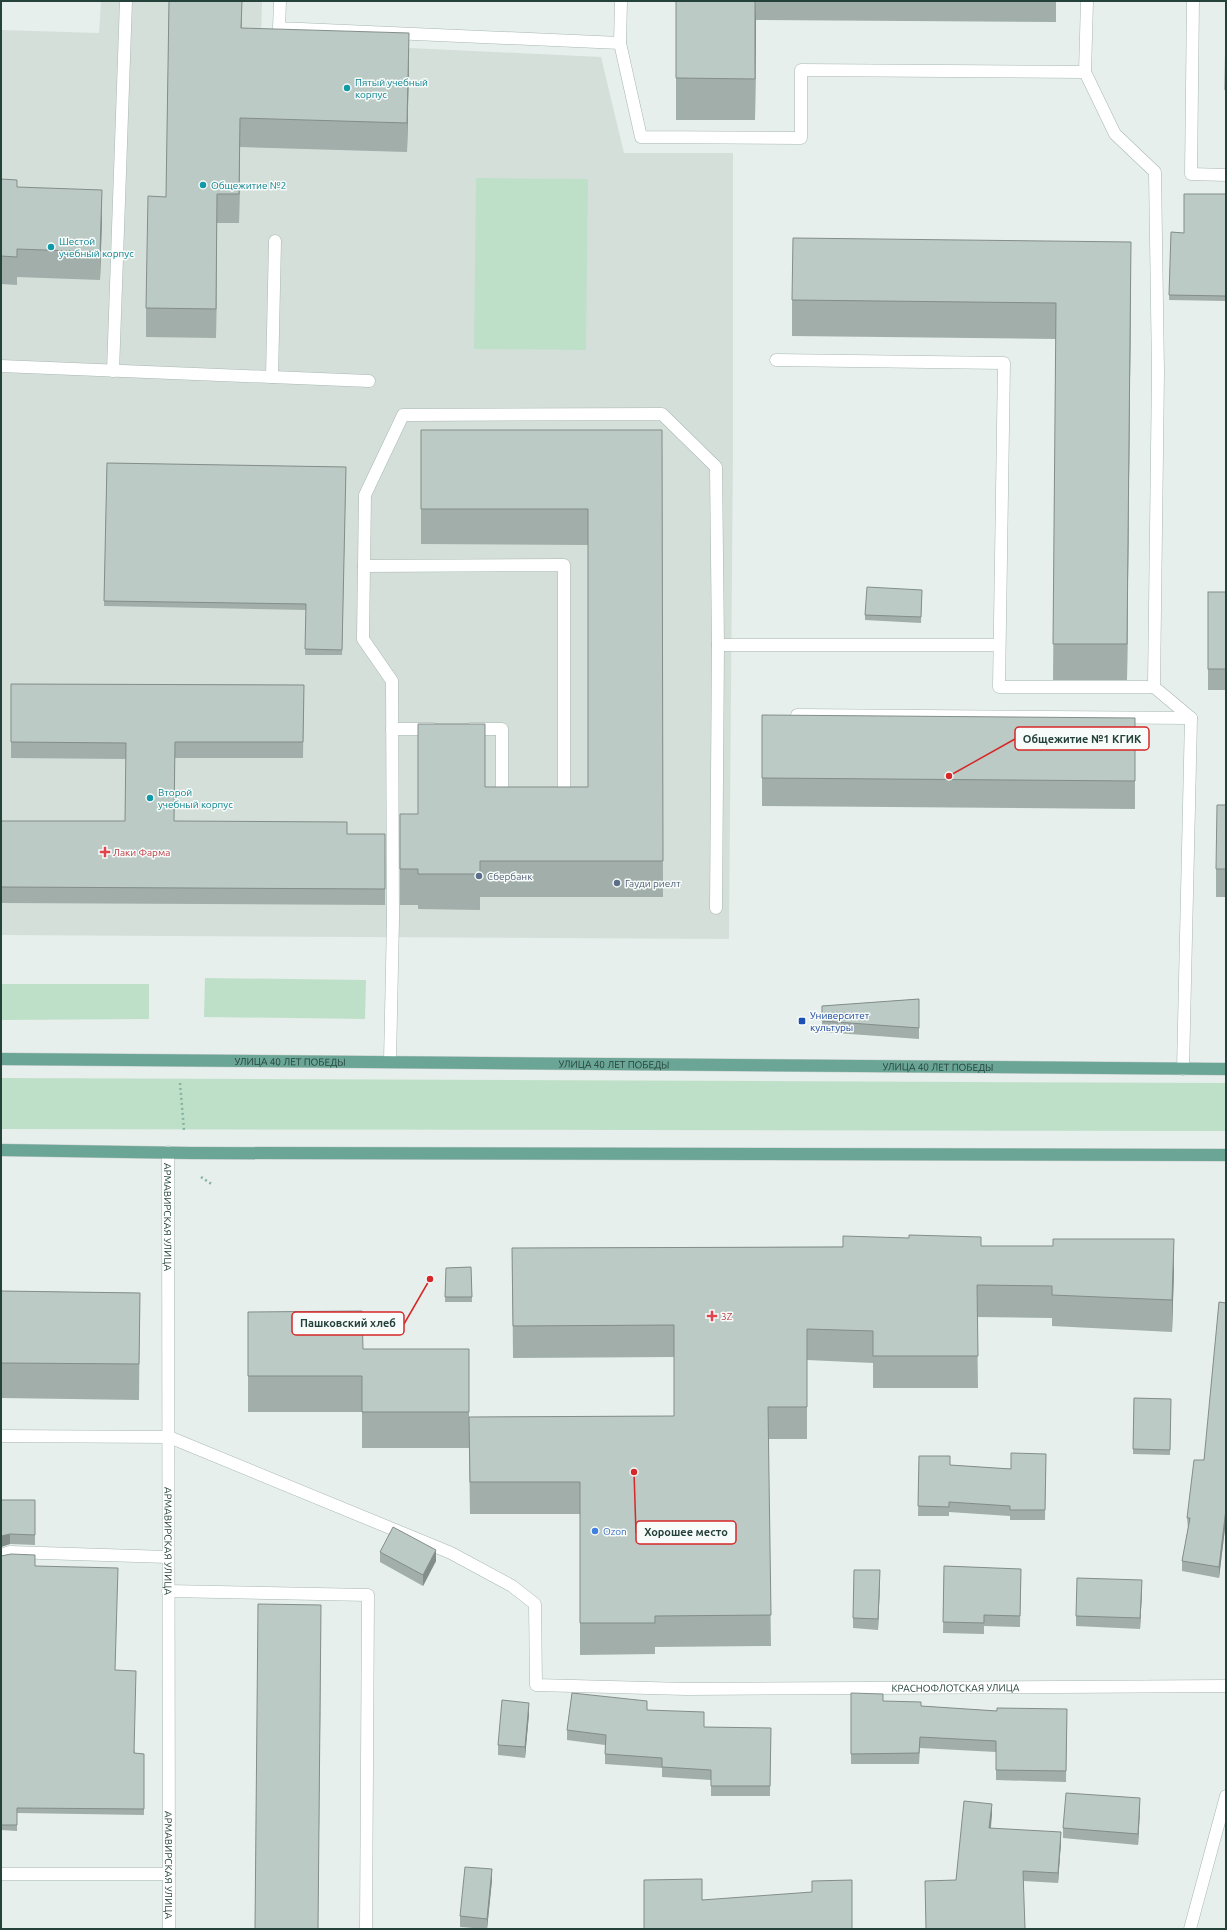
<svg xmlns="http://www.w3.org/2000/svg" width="1227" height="1930" font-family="Ubuntu,sans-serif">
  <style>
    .built { fill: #d4dfda }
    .green { fill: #bfe0c8 }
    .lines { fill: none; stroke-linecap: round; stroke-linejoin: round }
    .minor-casing { stroke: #a8b8b2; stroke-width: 13 }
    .major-casing { stroke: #c2cac8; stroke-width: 13 }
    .path { stroke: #86b3a5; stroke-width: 2.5; stroke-dasharray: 2 3; stroke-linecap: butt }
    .minor { stroke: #fff; stroke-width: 12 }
    .major { stroke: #6aa596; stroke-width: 12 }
    .wall { fill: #a1aea9 }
    .shaded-wall { fill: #838d89 }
    .building { fill: #bbcac4; stroke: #838d89 }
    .culture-dot { fill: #0f9aa8; stroke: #f7fbf9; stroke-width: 1.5 }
    .health-dot { fill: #e0444e; stroke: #f7fbf9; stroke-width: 1.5 }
    .service-dot { fill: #5c6f8a; stroke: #f7fbf9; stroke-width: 1.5 }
    .transit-dot { fill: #1a4fb4; stroke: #f7fbf9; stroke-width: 1.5 }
    .shop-dot { fill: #3f7fe0; stroke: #f7fbf9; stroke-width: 1.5 }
    .labels { text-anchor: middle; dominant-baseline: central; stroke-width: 3; stroke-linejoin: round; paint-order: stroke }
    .culture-label { font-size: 10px; fill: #0d838f; stroke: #f7fbf9; text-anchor: start }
    .health-label { font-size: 10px; fill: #be3a42; stroke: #f7fbf9; text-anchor: start }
    .service-label { font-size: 10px; fill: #4e5e75; stroke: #f7fbf9; text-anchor: start }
    .transit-label { font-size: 10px; fill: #164399; stroke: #f7fbf9; text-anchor: start }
    .street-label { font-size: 10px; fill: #24423a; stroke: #f7fbf9 }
    .shop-label { font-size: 10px; fill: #366cbe; stroke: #f7fbf9; text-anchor: start }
    .leader { fill: none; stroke: #d62828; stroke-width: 1.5 }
    .callout-dot { fill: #d62828; stroke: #f7fbf9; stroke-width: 1.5 }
    .callout { fill: #f7fbf9; stroke: #d62828; stroke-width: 1.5 }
    .callout-label { font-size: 11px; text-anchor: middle; font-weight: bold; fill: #24423a }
  </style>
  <rect width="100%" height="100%" fill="#e6efeb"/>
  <!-- built -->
  <polygon class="built" points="101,1 262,1 261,41 601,57 624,153 733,153 733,448 729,939 1,935 1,30 99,33"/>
  <!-- green -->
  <g class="green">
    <polygon points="476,178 588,179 586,350 474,349"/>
    <polygon points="205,978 366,980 365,1019 204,1017"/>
    <polygon points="1,984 149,984 149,1019 1,1020"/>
    <polygon points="1,1078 1226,1083 1226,1131 1,1129"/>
  </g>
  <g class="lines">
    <!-- minor casing -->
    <g class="minor-casing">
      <g id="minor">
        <polyline points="280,1 279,28 620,43"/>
        <polyline points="621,1 620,43 641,137 801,138 801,70 1085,72"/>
        <polyline points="1087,1 1085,72 1115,134 1155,172 1158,372 1154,687 1191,718 1183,1069"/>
        <polyline points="1193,1 1191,174 1226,175"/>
        <polyline points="776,360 1004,363 999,687 1154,687"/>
        <polyline points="1,366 369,381"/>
        <polyline points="113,371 126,1"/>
        <polyline points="272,377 275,241"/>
        <polyline points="364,566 564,565 564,803"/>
        <polyline points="718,645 999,645"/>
        <polyline points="797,715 1191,718"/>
        <polyline points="392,729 433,729"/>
        <polyline points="470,729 502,729 502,803"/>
        <polyline points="390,1061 393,919 392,681 363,639 365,495 403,415 662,414 716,467 718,645 716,908"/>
        <path id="s1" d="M168 1152 169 1929"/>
        <path id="s2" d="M1 1436 169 1437 451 1553 512 1586 535 1604 536 1685 686 1689 1226 1686"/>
        <polyline points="1,1555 10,1552 168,1557"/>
        <polyline points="168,1591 368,1595 366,1929"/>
        <polyline points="1,1874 169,1874"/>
        <polyline points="1190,1929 1226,1796"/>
      </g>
    </g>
    <!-- major casing -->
    <g class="major-casing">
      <g id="major">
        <path id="s3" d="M1 1059 1226 1069"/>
        <polyline points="1,1150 190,1153 1226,1155"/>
      </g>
    </g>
    <!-- path -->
    <g class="path">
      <polyline points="180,1083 184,1130"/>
      <polyline points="201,1177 213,1185"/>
    </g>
    <!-- minor -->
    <use href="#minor" class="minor"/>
    <!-- major -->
    <use href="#major" class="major"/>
  </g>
  <!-- wall -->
  <g class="wall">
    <polygon points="169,1 242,1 242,28 409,61 407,152 240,147 239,223 217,223 216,338 146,337 146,308 166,197"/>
    <polygon points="676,1 1056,1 1056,22 756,20 755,120 676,120"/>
    <polygon points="1226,15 1226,131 1225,131"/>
    <polygon points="1,179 17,187 102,218 100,280 17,277 17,285 1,284"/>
    <polygon points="1226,194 1226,301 1169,300 1171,232 1184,233"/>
    <polygon points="1131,278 1127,680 1053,680 1056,339 792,336 792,300"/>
    <polygon points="421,430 662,430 663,897 480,897 480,910 418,909 418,905 400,905 400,814 418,814 485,787 588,787 588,545 421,544"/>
    <polygon points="107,463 346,467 342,655 305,655 306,610 104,606"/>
    <polygon points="922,590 921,623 865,620 865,615"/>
    <rect x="1208" y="592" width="18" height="98"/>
    <polygon points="11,684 304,685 303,758 175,758 174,821 347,834 385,834 385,905 1,903 1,821 125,821 126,759 11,758"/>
    <polygon points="1135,746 1135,809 762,806 762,778"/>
    <polygon points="1226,805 1226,897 1216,897 1216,869"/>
    <polygon points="919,999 919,1039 822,1032 822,1006"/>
    <polygon points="981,1246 1174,1271 1172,1332 1052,1326 1052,1318 977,1317 978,1388 873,1388 873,1363 807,1360 807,1439 768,1439 771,1646 655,1647 655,1654 580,1655 580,1514 470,1514 469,1448 362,1448 362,1412 248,1412 248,1312 363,1349 469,1349 469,1417 674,1416 674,1357 513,1358 512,1248"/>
    <polygon points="471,1267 472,1302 445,1302 446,1268"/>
    <polygon points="1,1291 140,1293 139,1400 1,1398"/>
    <polygon points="1226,1303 1226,1520 1219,1578 1182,1571 1182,1561 1188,1528 1187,1518 1204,1460"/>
    <polygon points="1134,1398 1171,1399 1170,1455 1133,1454"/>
    <polygon points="1046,1454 1045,1520 1010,1520 1010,1516 949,1512 949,1516 918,1516 919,1456 950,1465 1011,1469"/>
    <polygon points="1,1500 35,1500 35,1545 10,1544 1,1547"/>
    <polygon points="380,1552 436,1561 423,1586 380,1562"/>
    <polygon points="1,1556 35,1566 115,1670 135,1753 144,1754 144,1815 17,1813 17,1831 1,1830"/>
    <polygon points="944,1566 1021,1569 1020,1627 984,1626 984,1634 943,1633"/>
    <polygon points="880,1581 878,1630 853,1628 853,1618"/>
    <polygon points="1142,1591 1140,1629 1076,1626 1076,1616"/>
    <polygon points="851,1693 883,1701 921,1706 997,1711 1067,1709 1066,1782 996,1780 996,1752 920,1748 919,1764 851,1764"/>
    <polygon points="647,1710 704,1727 771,1728 770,1796 711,1796 711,1780 662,1777 662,1768 605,1764 605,1745 567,1740 567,1730"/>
    <polygon points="529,1714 525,1758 498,1755 498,1745"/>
    <polygon points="1140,1809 1138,1845 1063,1838 1063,1828"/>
    <polygon points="992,1814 991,1828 1061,1842 1058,1883 1024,1881 956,1880"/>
    <polygon points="492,1880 487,1929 460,1927 460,1916"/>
  </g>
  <!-- shaded-wall -->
  <g class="shaded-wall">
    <polygon points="755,1 756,20 755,120"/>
    <polygon points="409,33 409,61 407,152 407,123"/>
    <polygon points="240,118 240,147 239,223 239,194"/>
    <polygon points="102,190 102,218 100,280 100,252"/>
    <polygon points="217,194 217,223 216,338 216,309"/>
    <polygon points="1131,242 1131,278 1127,680 1127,644"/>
    <polygon points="1174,1239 1174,1271 1172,1332 1172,1300"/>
    <polygon points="1226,1509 1226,1520 1219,1578 1219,1567"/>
    <polygon points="10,1534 10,1544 1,1547 1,1536"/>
    <polygon points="436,1550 436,1561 423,1586 423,1575"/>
    <polygon points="880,1570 880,1581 878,1630 878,1619"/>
    <polygon points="1142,1580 1142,1591 1140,1629 1140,1618"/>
    <polygon points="321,1605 321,1641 318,1929"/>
    <polygon points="529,1703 529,1714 525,1758 525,1747"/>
    <polygon points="1140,1798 1140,1809 1138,1845 1138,1834"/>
    <polygon points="992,1804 992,1814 989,1839 989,1828"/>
    <polygon points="1061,1832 1061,1842 1058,1883 1058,1873"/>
    <polygon points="492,1869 492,1880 487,1929 487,1919"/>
  </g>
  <!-- building -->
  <g class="building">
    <polygon points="169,1 242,1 241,28 409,33 407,123 240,118 239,194 217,194 216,309 146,308 148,196 166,197"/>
    <polygon points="676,1 755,1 755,79 676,78"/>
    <polygon points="1226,15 1226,90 1225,90"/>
    <polygon points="1,179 17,180 17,187 102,190 100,252 17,249 17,257 1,256"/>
    <polygon points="1184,194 1226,194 1226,296 1169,295 1171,232 1184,233"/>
    <polygon points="793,238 1131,242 1127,644 1053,644 1056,303 792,300"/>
    <polygon points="421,430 662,430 663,861 480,861 480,874 418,874 418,869 400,869 400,814 418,814 418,724 485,724 485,787 588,787 588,509 421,509"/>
    <polygon points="107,463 346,467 342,650 305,649 306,604 104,601"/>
    <polygon points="867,587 922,590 921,617 865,615"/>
    <rect x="1208" y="592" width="18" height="77"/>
    <polygon points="11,684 304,685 303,742 175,742 174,821 347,822 347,834 385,834 385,889 1,887 1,821 125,821 126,743 11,742"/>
    <polygon points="762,715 1135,718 1135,781 762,778"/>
    <polygon points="1217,805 1226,805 1226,869 1216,869"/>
    <polygon points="919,999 919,1028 822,1021 822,1006"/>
    <polygon points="909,1235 981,1237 981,1246 1053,1246 1053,1239 1174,1239 1172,1300 1052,1295 1052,1286 977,1285 978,1356 873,1356 873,1331 807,1329 807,1407 768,1407 771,1615 655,1616 655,1623 580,1623 580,1482 470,1482 469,1417 674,1416 674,1325 513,1326 512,1248 843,1247 843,1236 909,1238"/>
    <polygon points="471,1267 472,1297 445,1297 446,1268"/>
    <polygon points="1,1291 140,1293 139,1364 1,1363"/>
    <polygon points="1219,1302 1226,1303 1226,1509 1219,1567 1182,1561 1190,1518 1187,1518 1194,1460 1204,1460"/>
    <polygon points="362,1311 363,1349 469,1349 469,1412 362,1412 362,1376 248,1376 248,1312"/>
    <polygon points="1134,1398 1171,1399 1170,1450 1133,1449"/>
    <polygon points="1011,1453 1046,1454 1045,1510 1010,1510 1010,1506 949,1502 949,1507 918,1506 919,1456 950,1456 950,1465 1011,1469"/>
    <polygon points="1,1500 35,1500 35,1535 10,1534 1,1536"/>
    <polygon points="393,1527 436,1550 423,1575 380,1552"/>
    <polygon points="11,1554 35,1555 35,1566 118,1568 115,1670 136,1671 134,1753 144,1754 144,1809 17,1808 17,1825 1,1825 1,1556"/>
    <polygon points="944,1566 1021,1569 1020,1616 984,1615 984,1623 943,1622"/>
    <polygon points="854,1570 880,1570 878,1619 853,1618"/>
    <polygon points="1077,1578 1142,1580 1140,1618 1076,1616"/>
    <polygon points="258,1604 321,1605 318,1929 255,1929"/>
    <polygon points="572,1693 647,1701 647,1710 704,1712 704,1727 771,1728 770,1786 711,1786 711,1770 662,1767 662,1758 605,1754 606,1735 567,1730"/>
    <polygon points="851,1693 883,1694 883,1701 921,1702 921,1706 997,1711 997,1708 1067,1709 1066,1771 996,1770 996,1741 920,1737 919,1753 851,1754"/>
    <polygon points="502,1700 529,1703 525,1747 498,1745"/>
    <polygon points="1066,1793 1140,1798 1138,1834 1063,1828"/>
    <polygon points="964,1801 992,1804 989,1828 1061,1832 1058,1873 1023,1871 1025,1929 926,1929 925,1881 956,1880"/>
    <polygon points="465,1867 492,1869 487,1919 460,1916"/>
    <polygon points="702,1879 702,1900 812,1892 812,1881 852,1880 852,1929 644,1929 644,1880"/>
  </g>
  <!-- markers -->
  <g class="culture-dot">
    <circle cx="347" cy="88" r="4"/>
    <circle cx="203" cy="185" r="4"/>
    <circle cx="51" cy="247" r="4"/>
    <circle cx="150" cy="798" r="4"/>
  </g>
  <g class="health-dot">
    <path d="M103 846h4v4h4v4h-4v4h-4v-4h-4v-4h4z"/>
    <path d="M710 1310h4v4h4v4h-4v4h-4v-4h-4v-4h4z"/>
  </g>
  <g class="service-dot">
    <circle cx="479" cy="876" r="4"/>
    <circle cx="617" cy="883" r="4"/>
  </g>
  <rect class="transit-dot" x="798" y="1017" width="8" height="8" rx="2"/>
  <circle class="shop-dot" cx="595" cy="1531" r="4"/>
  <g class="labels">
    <!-- culture labels -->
    <g class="culture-label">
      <text x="355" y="82">Пятый учебный<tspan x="355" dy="12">корпус</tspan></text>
      <text x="211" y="185">Общежитие №2</text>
      <text x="59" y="241">Шестой<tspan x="59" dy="12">учебный корпус</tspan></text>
      <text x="158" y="792">Второй<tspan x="158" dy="12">учебный корпус</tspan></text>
    </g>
    <!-- health labels -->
    <g class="health-label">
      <text x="113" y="852">Лаки Фарма</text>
      <text x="721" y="1316">3Z</text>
    </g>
    <!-- service labels -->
    <g class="service-label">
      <text x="487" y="876">Сбербанк</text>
      <text x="625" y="883">Гауди риелт</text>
    </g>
    <!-- transit labels -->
    <g class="transit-label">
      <text x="810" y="1015">Университет<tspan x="810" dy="12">культуры</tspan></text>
    </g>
    <!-- street labels -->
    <g class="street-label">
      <text stroke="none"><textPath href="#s3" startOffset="289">УЛИЦА 40 ЛЕТ ПОБЕДЫ</textPath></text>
      <text stroke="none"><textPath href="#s3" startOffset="613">УЛИЦА 40 ЛЕТ ПОБЕДЫ</textPath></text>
      <text stroke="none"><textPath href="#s3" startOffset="937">УЛИЦА 40 ЛЕТ ПОБЕДЫ</textPath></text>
      <text stroke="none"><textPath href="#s1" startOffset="65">АРМАВИРСКАЯ УЛИЦА</textPath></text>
      <text stroke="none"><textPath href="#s1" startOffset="389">АРМАВИРСКАЯ УЛИЦА</textPath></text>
      <text stroke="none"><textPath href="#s2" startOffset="1072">КРАСНОФЛОТСКАЯ УЛИЦА</textPath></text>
      <text stroke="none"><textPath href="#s1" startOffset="713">АРМАВИРСКАЯ УЛИЦА</textPath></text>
    </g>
    <!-- shop labels -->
    <g class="shop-label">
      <text x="603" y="1531">Ozon</text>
    </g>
  </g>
  <!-- callouts -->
  <path class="leader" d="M949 776L1015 739M430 1279L404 1324M634 1472L636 1533"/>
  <g class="callout-dot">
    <circle cx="949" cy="776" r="4"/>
    <circle cx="430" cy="1279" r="4"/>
    <circle cx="634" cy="1472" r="4"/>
  </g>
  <g class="callout">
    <rect x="1015" y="727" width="134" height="23" rx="4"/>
    <rect x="292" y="1312" width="112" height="23" rx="4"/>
    <rect x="636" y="1521" width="100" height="23" rx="4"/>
  </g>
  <g class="callout-label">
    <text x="1082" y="743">Общежитие №1 КГИК</text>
    <text x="348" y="1327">Пашковский хлеб</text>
    <text x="686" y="1536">Хорошее место</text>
  </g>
  <!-- border -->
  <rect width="1227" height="1930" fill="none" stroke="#24423a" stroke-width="4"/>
</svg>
